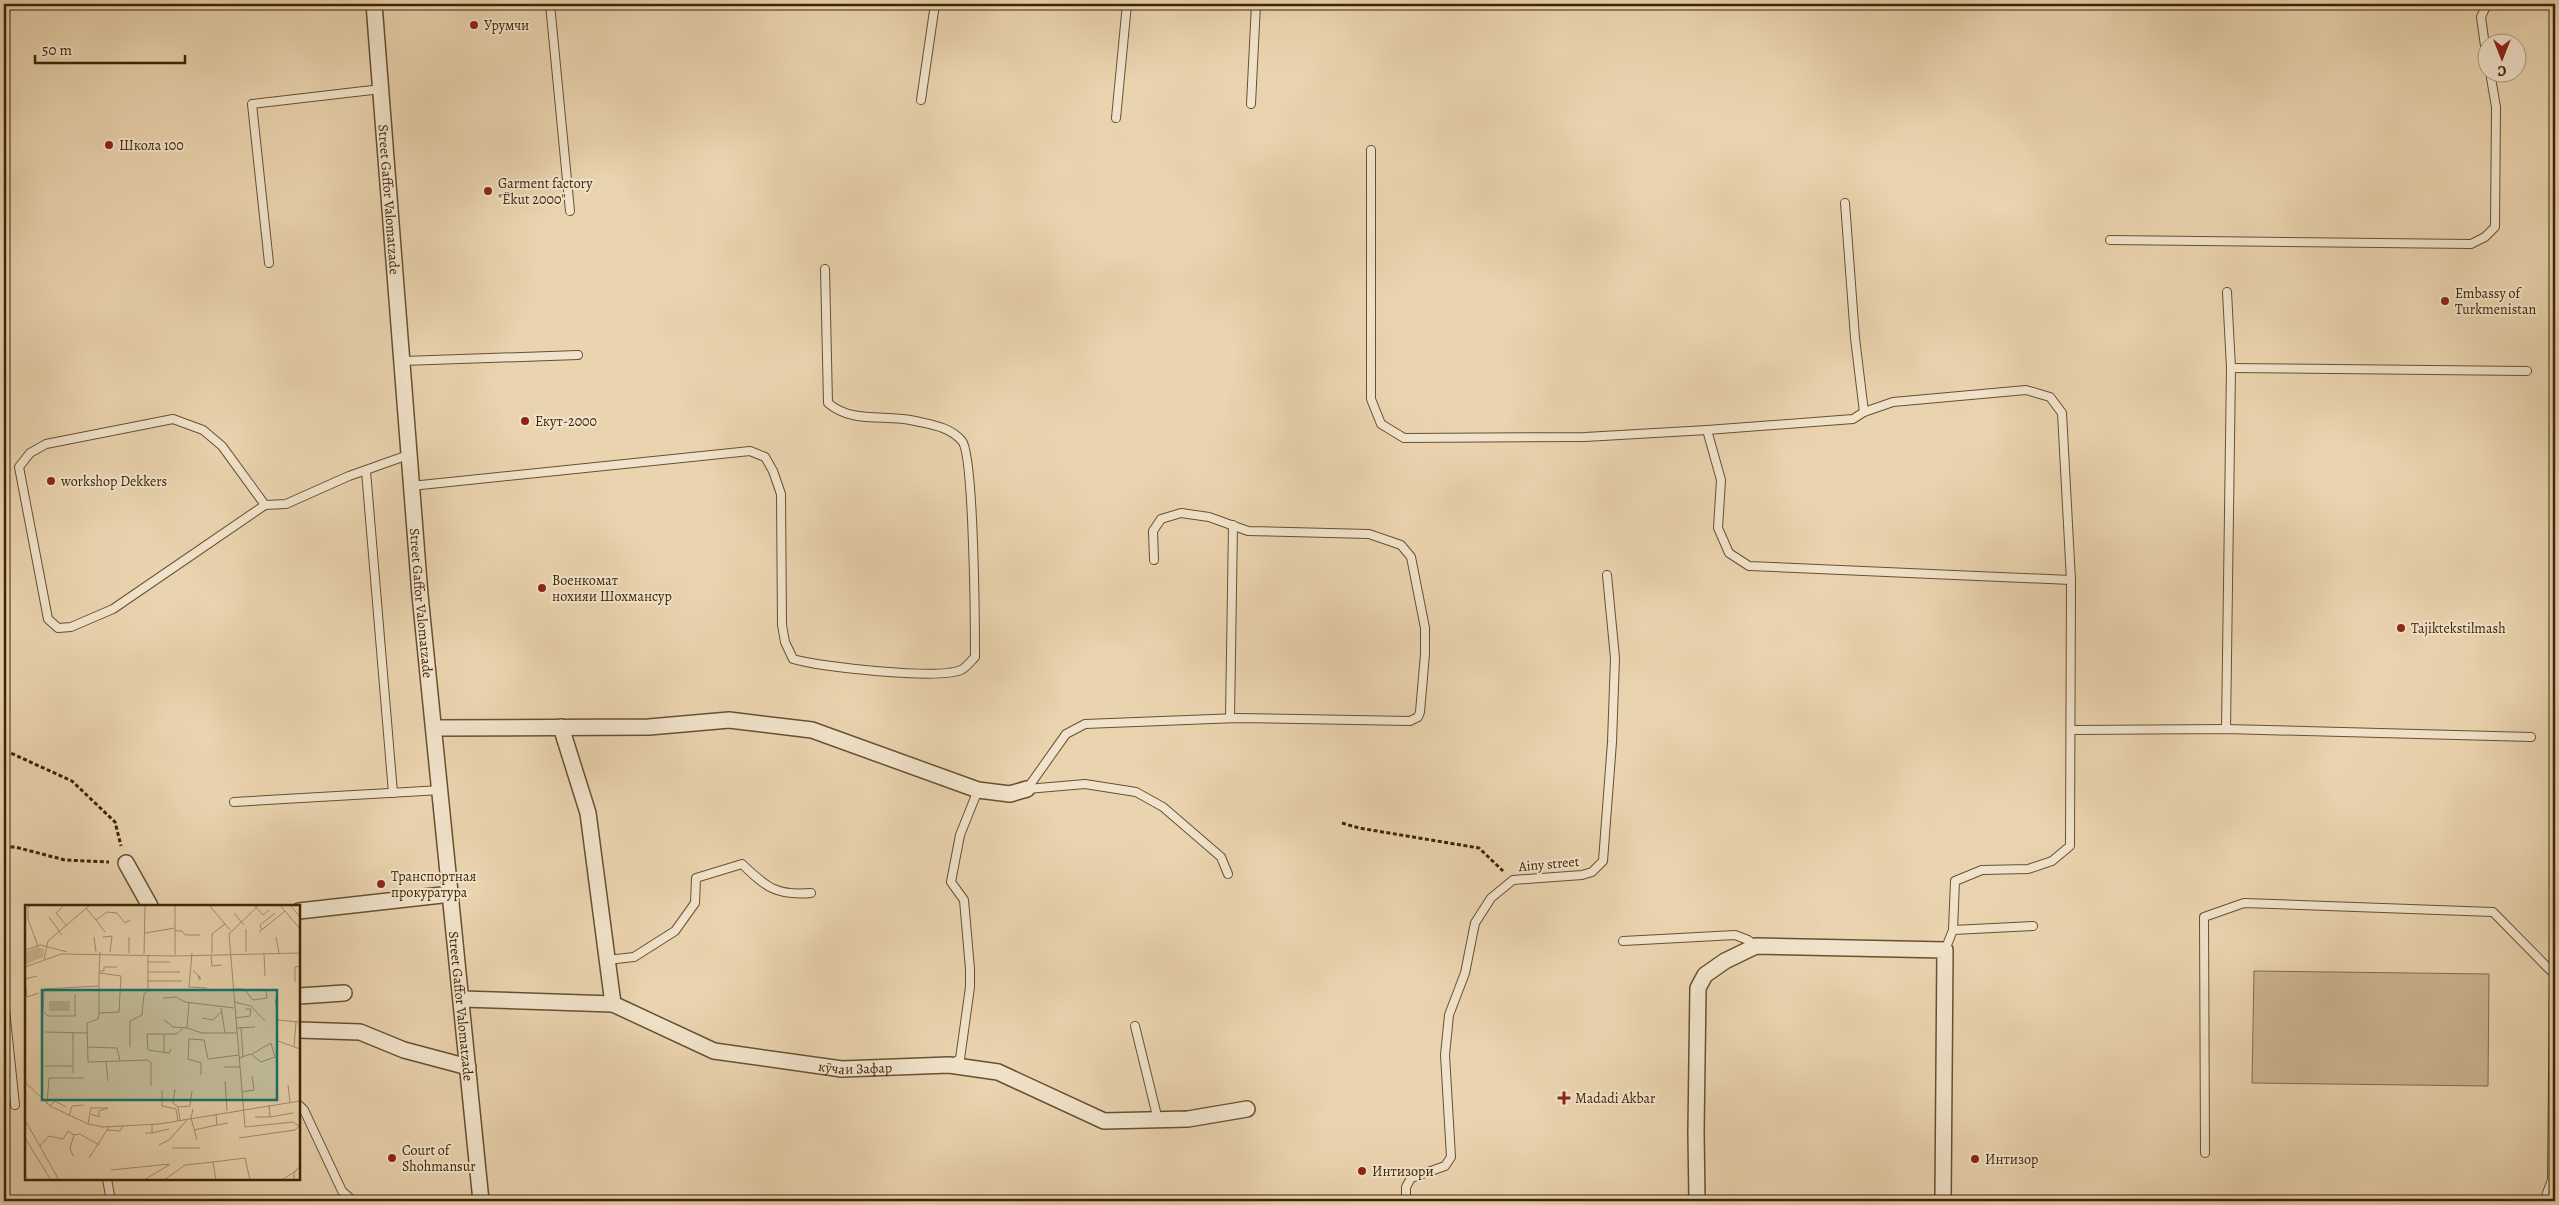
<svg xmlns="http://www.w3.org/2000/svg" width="2559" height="1205" font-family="Alegreya,serif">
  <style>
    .green { fill: #cdb692; stroke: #856d4c }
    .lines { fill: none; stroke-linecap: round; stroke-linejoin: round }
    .service-casing { stroke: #685030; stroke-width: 10 }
    .minor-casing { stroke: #685030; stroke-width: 18 }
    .path { stroke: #3d2405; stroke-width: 3; stroke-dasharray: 4 2.5; stroke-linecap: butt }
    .service { stroke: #f1e3cb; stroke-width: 8 }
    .minor { stroke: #f1e3cb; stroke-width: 15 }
    .poi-dot { fill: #8f2418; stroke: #f1e3cb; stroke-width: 2 }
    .labels { text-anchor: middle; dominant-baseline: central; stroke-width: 4; stroke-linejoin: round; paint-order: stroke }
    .poi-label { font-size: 14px; fill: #3d2405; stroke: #f1e3cb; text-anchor: start }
    .street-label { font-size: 14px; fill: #3d2405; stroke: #f1e3cb }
    .inset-road { fill: none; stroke: #a58e6b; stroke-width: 1 }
    .view { fill: #0f766e; fill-opacity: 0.15; stroke: #0f766e; stroke-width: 2.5 }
    .inset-edge { fill: none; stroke: #3d2405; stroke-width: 2.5 }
  </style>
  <rect width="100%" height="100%" fill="#ead4af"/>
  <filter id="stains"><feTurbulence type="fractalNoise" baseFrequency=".004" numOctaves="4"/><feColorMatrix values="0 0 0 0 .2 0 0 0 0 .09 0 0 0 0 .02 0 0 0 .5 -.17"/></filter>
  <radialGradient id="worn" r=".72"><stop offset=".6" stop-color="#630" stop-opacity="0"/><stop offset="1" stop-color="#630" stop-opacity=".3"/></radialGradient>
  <!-- green -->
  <polygon class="green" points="2254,971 2489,974 2488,1086 2252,1083"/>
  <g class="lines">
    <!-- service casing -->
    <g class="service-casing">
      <g id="service">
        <polyline points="550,4 570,211"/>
        <polyline points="2486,53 2481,17 2487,4"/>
        <polyline points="921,100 935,4"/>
        <polyline points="1251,104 1256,4"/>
        <polyline points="1116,118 1127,4"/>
        <polyline points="1371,150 1371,399 1381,424 1404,438 1585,437 1707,430 1721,480 1718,528 1729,553 1749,566 2071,580"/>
        <polyline points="1845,203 1855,338 1864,412"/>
        <polyline points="2110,240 2471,244 2485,237 2495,227 2496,107 2490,72"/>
        <polyline points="269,263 252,104 381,89"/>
        <polyline points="403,361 578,355"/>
        <polyline points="2231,368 2527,371"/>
        <polyline points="1707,430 1853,419 1864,412 1893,402 2026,390 2050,397 2062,413 2071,580 2070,846 2052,861 2028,869 1982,870 1955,881 1953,930 1945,950"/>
        <polyline points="366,471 393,793"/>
        <path d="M411 486 750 451 765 457 773 471 781 494 782 625 785 642 793 659C821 667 937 680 961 670 966 668 971 661 975 657 975 627 974 455 962 441 950 427 933 425 915 421 886 414 852 424 828 403L825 269"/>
        <polyline points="265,505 113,609 71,627 58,628 48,619 19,467 30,453 46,444 173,419 203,430 222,446 265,505 286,504 349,476 408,455"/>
        <polyline points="1230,718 1233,525"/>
        <polyline points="2226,729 2231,368 2227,292"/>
        <polyline points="2072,730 2226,729 2531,737"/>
        <polyline points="1027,789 1066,734 1085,724 1238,718 1410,721 1418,717 1420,712 1425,654 1425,628 1411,557 1401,545 1369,534 1248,531 1209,517 1181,513 1161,519 1153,531 1154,560"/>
        <polyline points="1027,789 1085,784 1136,792 1163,807 1221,857 1228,874"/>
        <polyline points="234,802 441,790"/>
        <polyline points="1953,930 2033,926"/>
        <polyline points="1623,941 1735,935 1748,940 1756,946"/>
        <path d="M607 960 634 957 675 931 695 903 696 878 742 864C766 887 776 896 811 893"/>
        <polyline points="4,1000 15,1105"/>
        <polyline points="1135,1026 1158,1120"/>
        <polyline points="952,1063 960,1059 970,987 970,969 964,900 951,882 960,835 978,790"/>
        <polyline points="299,1105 304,1110 342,1191 353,1201"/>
        <polyline points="2205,1153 2204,917 2244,903 2493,912 2554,974 2552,1180 2544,1201"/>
        <polyline points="107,1179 111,1201"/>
        <polyline points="1406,1201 1406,1187 1411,1178 1445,1166 1451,1157 1445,1055 1449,1015 1465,973 1475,923 1491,898 1513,880 1582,875 1592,872 1603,861 1612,742 1615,658 1607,575"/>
      </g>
    </g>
    <!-- minor casing -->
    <g class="minor-casing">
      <g id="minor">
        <path id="s1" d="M374 4 420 595 481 1201"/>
        <polyline points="561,727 588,813 613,1004"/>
        <polyline points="435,728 649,727 729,720 812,730 978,790 1010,794 1027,789"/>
        <polyline points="126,863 150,906"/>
        <polyline points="299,911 451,894"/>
        <polyline points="299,996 344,993"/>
        <path id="s2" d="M462 999 613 1004 714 1051 842 1069 949 1065 998 1072 1104 1121 1188 1119 1247 1109"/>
        <polyline points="299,1030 360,1032 404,1050 468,1067"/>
        <polyline points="1697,1201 1696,1132 1698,988 1705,975 1725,961 1756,946 1945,950 1943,1201"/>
      </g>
    </g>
    <!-- path -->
    <g class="path">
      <polyline points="4,745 4,750 72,781 115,822 121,846"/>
      <polyline points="1342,823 1359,828 1479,848 1503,871"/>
      <polyline points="4,847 15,847 65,860 109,862"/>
    </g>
    <!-- service -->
    <use href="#service" class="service"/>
    <!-- minor -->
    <use href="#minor" class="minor"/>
  </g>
  <!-- markers -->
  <g class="poi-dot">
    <circle cx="474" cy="25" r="5"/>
    <circle cx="109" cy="145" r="5"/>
    <circle cx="488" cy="191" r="5"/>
    <circle cx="2445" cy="301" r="5"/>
    <circle cx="525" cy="421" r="5"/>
    <circle cx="51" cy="481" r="5"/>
    <circle cx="542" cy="588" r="5"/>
    <circle cx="2401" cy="628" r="5"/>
    <circle cx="381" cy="884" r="5"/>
    <path d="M1561.5 1090.5h5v5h5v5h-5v5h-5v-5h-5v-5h5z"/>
    <circle cx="392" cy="1158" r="5"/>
    <circle cx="1975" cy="1159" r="5"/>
    <circle cx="1362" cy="1171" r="5"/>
  </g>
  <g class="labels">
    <!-- poi labels -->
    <g class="poi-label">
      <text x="484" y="25">Урумчи</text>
      <text x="119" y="145">Школа 100</text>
      <text x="498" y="183">Garment factory<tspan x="498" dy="16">"Ёkut 2000"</tspan></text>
      <text x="2455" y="293">Embassy of<tspan x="2455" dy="16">Turkmenistan</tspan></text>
      <text x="535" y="421">Екут-2000</text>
      <text x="61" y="481">workshop Dekkers</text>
      <text x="552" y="580">Военкомат<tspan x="552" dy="16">нохияи Шохмансур</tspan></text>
      <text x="2411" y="628">Tajiktekstilmash</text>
      <text x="391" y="876">Транспортная<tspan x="391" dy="16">прокуратура</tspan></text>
      <text x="1575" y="1098">Madadi Akbar</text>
      <text x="402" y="1150">Court of<tspan x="402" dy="16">Shohmansur</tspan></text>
      <text x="1985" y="1159">Интизор</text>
      <text x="1372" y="1171">Интизори</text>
    </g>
    <!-- street labels -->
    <g class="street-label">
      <text stroke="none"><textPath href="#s1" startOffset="196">Street Gaffor Valomatzade</textPath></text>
      <text stroke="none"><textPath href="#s1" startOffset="601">Street Gaffor Valomatzade</textPath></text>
      <text transform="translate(1549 864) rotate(-5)">Ainy street</text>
      <text stroke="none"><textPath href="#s1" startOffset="1006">Street Gaffor Valomatzade</textPath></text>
      <text stroke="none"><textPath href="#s2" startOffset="405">кӯчаи Зафар</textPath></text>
    </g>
  </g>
  <!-- overview -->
  <g transform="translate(25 905)">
    <rect width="275" height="275" fill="#ead4af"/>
    <path d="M12 42 19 44 18 52 0 60V47ZM24 96H45V106H24Z" fill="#cdb692"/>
    <path class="inset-road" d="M7 0 3 2V14L13 41M39 0 31 8 41 20M184 0 205 25M229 0 238 10 244 5M255 0 275 24M265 0 275 12M61 3 71 15 82 7 92 8 100 18 105 15M209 8 219 20M24 12 37 30M71 15 80 27M221 24V47M237 25 235 20 250 8M150 26H157L160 30H175M234 27 260 6M120 28 150 23M69 32 71 47M78 32 87 31 85 47M251 32 254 48M0 45 16 40 42 47M104 48V32M167 48 164 82 182 83M187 48V29L200 19M119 49 120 0M239 49 240 71M150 50V0M186 50 187 61 197 60M19 54 23 36 65 0M123 57H145M0 62 36 49 151 51 275 48M74 66H79V62H92M168 66 175 72V75L173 71M123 67H155M74 68 96 71 94 107 74 108V68L75 47M12 71 0 74 2 92 14 88M123 76H157M270 77V62L275 61M208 84H219L228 95 242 93 241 85M50 89V111H23L18 106 19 84 74 81M138 93 151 92 160 97 209 103M250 94 253 115 275 117M209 97 226 101 240 116M196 103 200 128M74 108 73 114 62 118 63 157 95 156M177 113 188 115 196 107M210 113 225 111 226 104H220M139 115 148 122 162 123 177 128H212M216 122 218 152M162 123 164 98M211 123 230 122M20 127 62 128M253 136 275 144M62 142 92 143 95 156 123 155 126 158V181M105 142V116L117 110 119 89 123 86V51M269 142 271 117M146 144 144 148 123 145 122 129H152L158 123M139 147V129M214 153 226 149 236 157 250 152 246 138 227 149M81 157 83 176M20 161H47M199 162H215M48 168V128M176 170V158L163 154 164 134 179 135 183 154 214 150M200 176 202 206M0 177 25 201 63 219 78 222 134 219 275 196M263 180 265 197M150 184 148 198 153 202 155 215M137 185V201L151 204 153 216M217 187 229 185 227 171M22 199 24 173H59M25 201 30 196 41 202M153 202 165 201 167 186M168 204 166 213 172 235M191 209 192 220 203 218M44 211 47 201 59 200M230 212H245L244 200M245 212 268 208M0 215 34 275M63 219 66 203H83L74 206V212L66 209M82 225 95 226 98 221M169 225 192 220M120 228H127V219M127 228 144 224M49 230 55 229 74 240M0 233 26 275M214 233 270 225 274 221 268 217 220 222 204 29 234 0M134 240 144 235 162 215M15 241 24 231 38 234 43 226 49 230 45 243 48 251M147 243H175M64 253 84 222M86 265 145 259M119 275 144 260M139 275 160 260 188 257M191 275 188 257 220 253 225 275M257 275 272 265M269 275V268L275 261"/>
    <path class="view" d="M17 85H252V195H17Z"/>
    <rect width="275" height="275" class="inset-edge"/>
  </g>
  <!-- margin -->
  <rect width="2559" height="1205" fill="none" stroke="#ead4af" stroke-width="20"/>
  <rect x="5" y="5" width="2549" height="1195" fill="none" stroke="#3d2405" stroke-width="2.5"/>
  <rect x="10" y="10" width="2539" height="1185" fill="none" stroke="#3d2405"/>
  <!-- north arrow -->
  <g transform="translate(2502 58) rotate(180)"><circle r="24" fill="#f1e3cb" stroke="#a9977c"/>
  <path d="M0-4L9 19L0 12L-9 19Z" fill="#8f2418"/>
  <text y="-8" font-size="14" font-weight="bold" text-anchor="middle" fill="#3d2405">С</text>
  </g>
  <!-- scale -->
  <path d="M35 55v8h150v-8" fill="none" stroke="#3d2405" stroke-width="2.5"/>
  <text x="42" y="55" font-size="15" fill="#3d2405" stroke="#f1e3cb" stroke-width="4" paint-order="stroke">50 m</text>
  <rect width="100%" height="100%" filter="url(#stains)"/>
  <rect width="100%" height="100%" fill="url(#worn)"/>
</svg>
